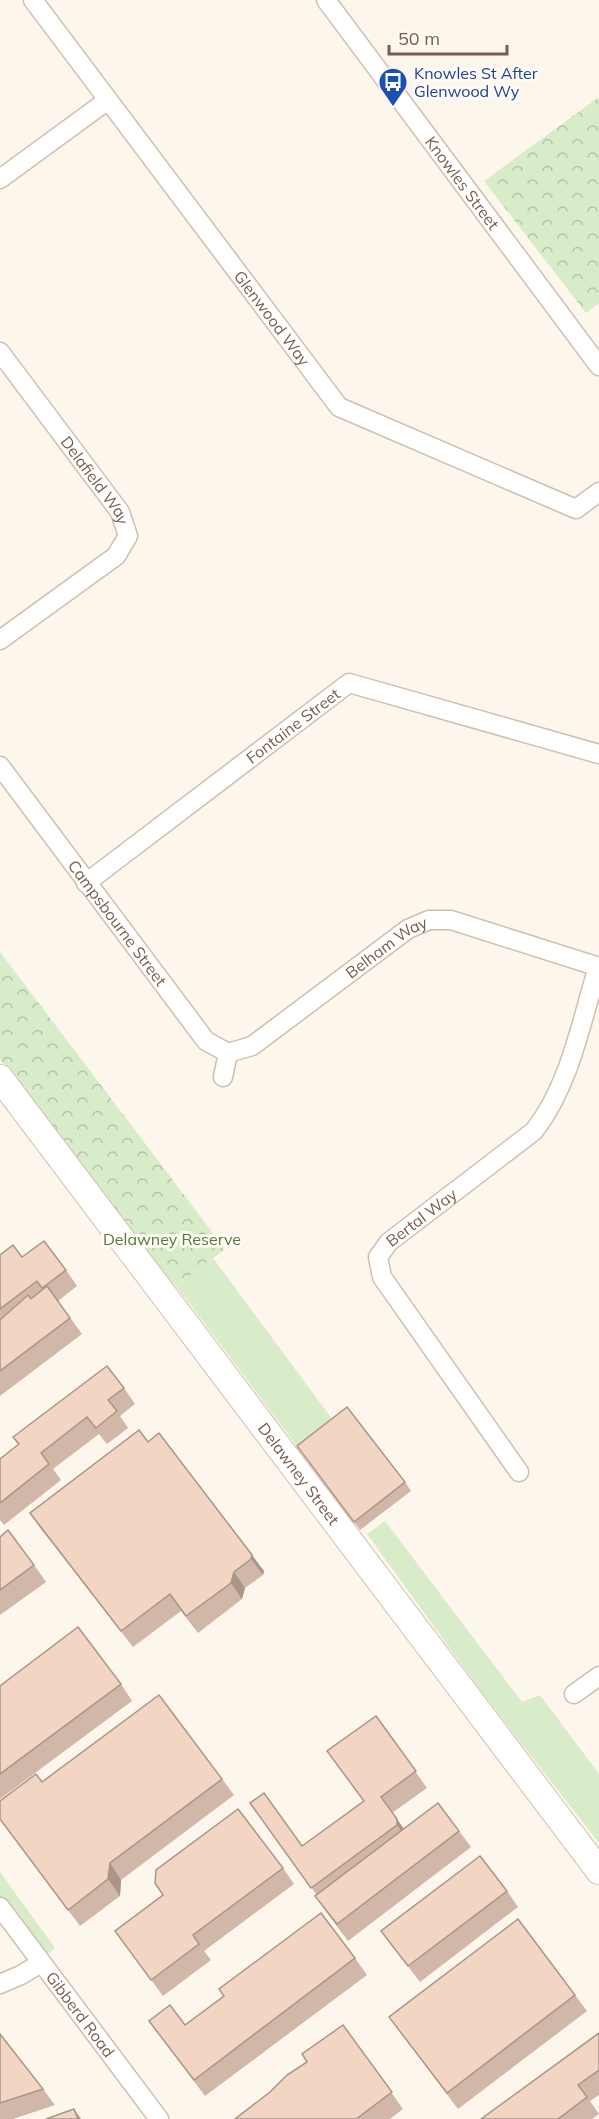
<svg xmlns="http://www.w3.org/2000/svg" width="599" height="2119" font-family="Mulish,sans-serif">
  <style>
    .grass { fill: #d8ecc9 }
    .park { fill: url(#park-crowns) }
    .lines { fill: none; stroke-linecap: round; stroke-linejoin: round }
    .street-casing { stroke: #d1beb0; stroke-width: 21 }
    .secondary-casing { stroke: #d6c0b0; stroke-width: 28 }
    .street { stroke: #fff; stroke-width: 18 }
    .secondary { stroke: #fff; stroke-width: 26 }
    .wall { fill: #d1b7a8 }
    .shaded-wall { fill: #aa9588 }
    .building { fill: #f3d5c3; stroke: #aa9588; stroke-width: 1.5 }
    .labels { text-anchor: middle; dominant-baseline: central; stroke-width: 6; stroke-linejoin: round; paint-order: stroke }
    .transit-label { font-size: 16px; fill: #164399; stroke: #fffaf3; text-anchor: start }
    .street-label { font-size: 16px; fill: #7a5c4d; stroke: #fffaf3 }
    .park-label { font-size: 16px; fill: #537a41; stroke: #fffaf3 }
  </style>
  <defs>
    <pattern id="park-crowns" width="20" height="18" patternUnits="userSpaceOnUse" patternTransform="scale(1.5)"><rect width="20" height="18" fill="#d8ecc9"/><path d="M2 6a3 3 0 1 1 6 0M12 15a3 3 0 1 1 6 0" fill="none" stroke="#b4c2a5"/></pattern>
  </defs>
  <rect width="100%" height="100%" fill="#fdf6ec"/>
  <!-- grass -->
  <g class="grass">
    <polygon points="213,1258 338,1427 303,1454 176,1286"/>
    <polygon points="385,1521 522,1702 540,1695 599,1774 599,1843 485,1697 367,1534"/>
    <polygon points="0,1872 55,1948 49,1953 42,1954 0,1897"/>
  </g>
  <!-- park -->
  <g class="park">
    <polygon points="599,97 599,303 586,313 484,181"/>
    <polygon points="0,952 225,1249 176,1286 173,1283 164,1289 0,1059"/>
  </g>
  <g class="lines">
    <!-- street casing -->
    <g class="street-casing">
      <g id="street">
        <path id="s1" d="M33 0 339 407 576 509 599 492"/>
        <path id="s2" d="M326 0 599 366"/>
        <polyline points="0,179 108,100"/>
        <path id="s3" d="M0 352 120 512 128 536 116 556 0 640"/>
        <path id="s4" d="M0 766 206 1041 228 1053 223 1077"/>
        <path id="s5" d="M86 883 349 683 599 754"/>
        <path id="s6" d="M228 1053 252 1046 408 929 429 920H451L599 967"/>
        <path id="s7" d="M519 1472 382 1277 378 1257 389 1242 534 1131C570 1085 581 1022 598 967"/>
        <polyline points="574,1694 599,1676"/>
        <path id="s8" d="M0 1907 159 2119"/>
        <polyline points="0,1984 21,1975 41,1963"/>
      </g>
    </g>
    <!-- secondary casing -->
    <g class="secondary-casing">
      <g id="secondary">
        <path id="s9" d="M0 1078 599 1871"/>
      </g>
    </g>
    <!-- street -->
    <use href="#street" class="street"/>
    <!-- secondary -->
    <use href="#secondary" class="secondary"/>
  </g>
  <!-- wall -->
  <g class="wall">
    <polygon points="0,1255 22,1257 66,1270 77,1286 58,1301 82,1334 0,1396"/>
    <polygon points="124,1388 135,1404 120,1416 128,1428 107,1444 99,1434 53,1469 61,1480 4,1525 0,1520 0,1459 18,1445 13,1437"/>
    <polygon points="148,1442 264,1571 263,1575 245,1588 242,1599 198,1633 181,1611 133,1647 41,1529 30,1513"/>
    <polygon points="303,1454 405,1482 411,1491 360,1530"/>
    <polygon points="0,1537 34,1565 46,1582 0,1615"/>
    <polygon points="121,1684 132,1701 0,1799 0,1686"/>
    <polygon points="376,1716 427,1788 392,1813 404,1829 459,1831 471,1847 348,1941 327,1913 315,1896 317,1895 250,1803 302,1846 363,1801"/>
    <polygon points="222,1779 234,1795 121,1880 120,1896 80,1926 0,1819 0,1801 42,1782"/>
    <polygon points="283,1868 294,1884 204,1951 211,1960 163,1996 115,1931"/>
    <polygon points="507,1891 518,1907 420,1982 381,1931"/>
    <polygon points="355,1958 367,1975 205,2096 149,2021 185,2025"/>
    <polygon points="575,1995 587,2011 458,2109 389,2017"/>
    <polygon points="343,2025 403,2109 390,2119 235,2119 270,2092 307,2062"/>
    <polygon points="599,2033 599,2095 590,2101 599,2114 592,2119 481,2119"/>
    <polygon points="0,2034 43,2089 55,2105 13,2119 0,2119"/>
  </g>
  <!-- shaded-wall -->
  <g class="shaded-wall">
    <polygon points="252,1555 264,1571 263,1575 251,1559"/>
    <polygon points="234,1572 245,1588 242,1599 231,1583"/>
    <polygon points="397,1819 408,1835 409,1842 397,1825"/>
    <polygon points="110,1863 121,1880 120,1896 108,1879"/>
    <polygon points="74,2109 81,2119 78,2119"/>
  </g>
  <!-- building -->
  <g class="building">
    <polygon points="44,1241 66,1270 42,1288 37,1281 0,1309 0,1255 13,1245 22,1257"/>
    <polygon points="47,1286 70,1318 0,1371 0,1320 28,1295 31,1299"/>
    <polygon points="107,1366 124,1388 108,1400 117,1411 96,1428 87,1417 41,1453 49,1464 0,1503 0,1459 19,1444 13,1437"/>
    <polygon points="347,1407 405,1482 354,1522 297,1446"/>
    <polygon points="139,1430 148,1442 159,1433 252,1555 251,1559 234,1572 231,1583 186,1616 170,1594 121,1631 30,1513"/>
    <polygon points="8,1530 34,1565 0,1590 0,1537"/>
    <polygon points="78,1627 121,1684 0,1774 0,1686"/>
    <polygon points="159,1695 222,1779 110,1863 108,1879 68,1910 0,1819 0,1801 36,1774 42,1782"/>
    <polygon points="376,1716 416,1771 381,1797 397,1819 397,1825 311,1888 250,1803 264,1793 302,1846 364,1801 327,1751"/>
    <polygon points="438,1803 459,1831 337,1924 315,1896"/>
    <polygon points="238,1809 283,1868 193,1935 199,1944 151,1980 115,1931 163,1895 155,1883 156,1870"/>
    <polygon points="480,1856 507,1891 408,1966 381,1931"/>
    <polygon points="321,1913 355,1958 194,2080 149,2021 170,2005 185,2025 224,1996 219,1989"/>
    <polygon points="518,1919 575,1995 447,2093 389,2017"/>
    <polygon points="343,2025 392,2092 356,2119 235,2119 270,2092 287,2075 307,2062 302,2054"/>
    <polygon points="599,2033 599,2070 578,2085 587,2097 558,2119 481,2119"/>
    <polygon points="0,2034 43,2089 0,2103"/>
    <polygon points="74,2109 78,2119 46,2119"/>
  </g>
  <!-- icons -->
  <defs>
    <g id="bus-pin" transform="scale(1.5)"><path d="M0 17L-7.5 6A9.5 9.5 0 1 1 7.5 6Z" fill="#1a4fb4" stroke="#fffaf3"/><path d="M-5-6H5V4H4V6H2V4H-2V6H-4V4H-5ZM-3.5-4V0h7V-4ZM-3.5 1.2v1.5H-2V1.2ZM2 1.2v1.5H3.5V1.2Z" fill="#fff"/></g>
  </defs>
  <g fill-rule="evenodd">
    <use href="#bus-pin" x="393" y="82"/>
  </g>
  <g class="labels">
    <!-- transit labels -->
    <g class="transit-label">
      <text x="414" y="73">Knowles St After<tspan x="414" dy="18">Glenwood Wy</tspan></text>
    </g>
    <!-- street labels -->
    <g class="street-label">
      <text stroke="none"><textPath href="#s2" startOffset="228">Knowles Street</textPath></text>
      <text stroke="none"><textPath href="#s1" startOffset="398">Glenwood Way</textPath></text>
      <text stroke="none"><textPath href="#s3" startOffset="160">Delafield Way</textPath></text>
      <text stroke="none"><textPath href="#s5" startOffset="260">Fontaine Street</textPath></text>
      <text stroke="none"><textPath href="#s4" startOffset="196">Campsbourne Street</textPath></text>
      <text stroke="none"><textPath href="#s6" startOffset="192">Belham Way</textPath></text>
      <text stroke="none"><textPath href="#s7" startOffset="318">Bertal Way</textPath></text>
      <text stroke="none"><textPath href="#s9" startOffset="496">Delawney Street</textPath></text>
      <text stroke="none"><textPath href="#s8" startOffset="134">Gibberd Road</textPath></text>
    </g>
    <!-- park labels -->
    <g class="park-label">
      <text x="172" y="1239">Delawney Reserve</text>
    </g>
  </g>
  <!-- scale -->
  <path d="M389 45v9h118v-9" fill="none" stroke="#7a5c4d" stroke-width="3"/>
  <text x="398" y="45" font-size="18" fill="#7a5c4d" stroke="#fffaf3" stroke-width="4.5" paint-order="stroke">50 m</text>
</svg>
